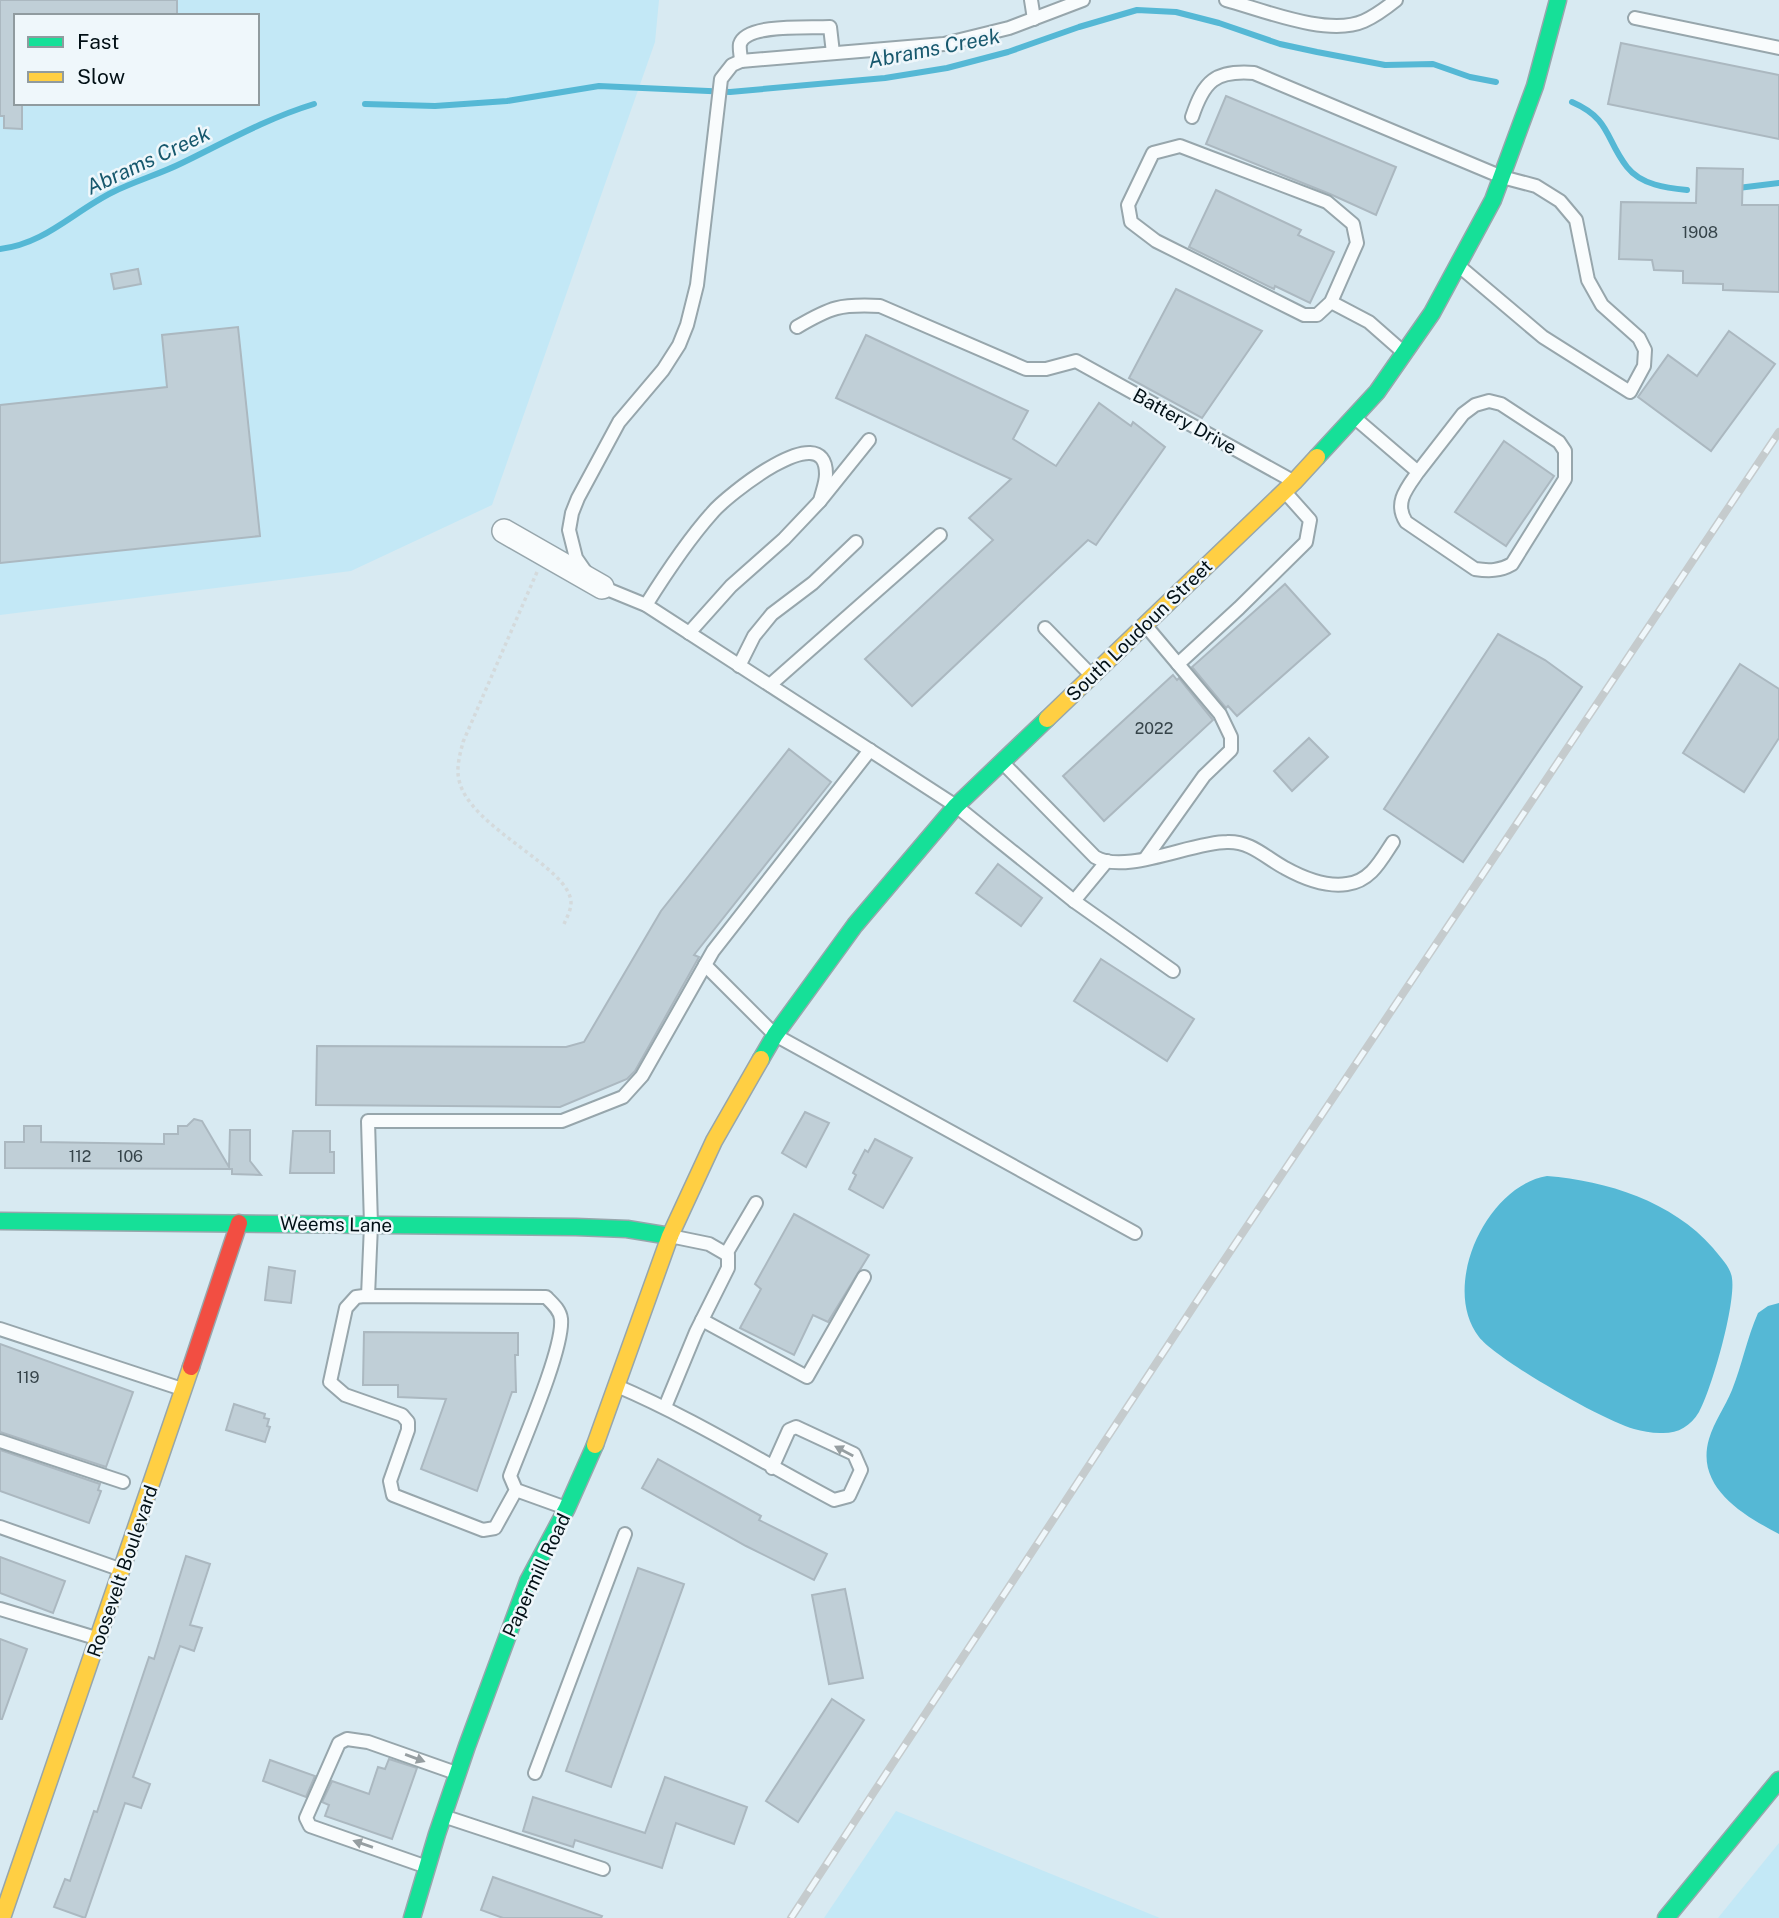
<svg xmlns="http://www.w3.org/2000/svg" width="1779" height="1918" font-family="'Public Sans',sans-serif">
  <style>
    .built { fill: #c3e8f6; fill-rule: evenodd }
    .water { fill: #55b8d5 }
    .lines { fill: none; stroke-linecap: round; stroke-linejoin: round }
    .stream { stroke: #55b8d5; stroke-width: 6 }
    .building { fill: #c0cfd7; stroke: #abb8c0; stroke-width: 2 }
    .lane-casing { stroke: #97a6ac; stroke-width: 16 }
    .street-casing { stroke: #97a6ac; stroke-width: 26 }
    .fast-casing { stroke: #97a6ac; stroke-width: 19 }
    .slow-casing { stroke: #97a6ac; stroke-width: 19 }
    .jam-casing { stroke: #97a6ac; stroke-width: 19 }
    .path { stroke: #d4dadc; stroke-width: 3.5; stroke-dasharray: 3.5 3.5; stroke-linecap: butt }
    .lane { stroke: #f9fcfd; stroke-width: 12 }
    .street { stroke: #f9fcfd; stroke-width: 23 }
    .fast { stroke: #16e098; stroke-width: 16 }
    .slow { stroke: #ffcf43; stroke-width: 16 }
    .jam { stroke: #f24e42; stroke-width: 16 }
    .rail-casing { stroke: #c5cbcd; stroke-width: 8 }
    .rail { stroke: #eff7fb; stroke-width: 5; stroke-dasharray: 16; stroke-linecap: butt }
    .oneway { fill: #969ea1 }
    .labels { text-anchor: middle; dominant-baseline: central; stroke-width: 5; stroke-linejoin: round; paint-order: stroke }
    .number-label { font-size: 16px; fill: #36444a }
    .street-label { font-size: 19px; fill: #021016; stroke: #eff7fb }
    .water-label { font-size: 21px; font-style: italic; fill: #17586d; stroke: #eff7fb }
  </style>
  <rect width="100%" height="100%" fill="#d8eaf2"/>
  <!-- built -->
  <g class="built">
    <path d="M0 0H659L655 42 492 505 351 571 0 615ZM16 16H257V103H16Z"/>
    <polygon points="896,1811 1160,1918 824,1918"/>
    <polygon points="1779,1843 1779,1918 1718,1918"/>
  </g>
  <!-- water -->
  <g class="water">
    <path d="M1547 1176C1607 1181 1672 1201 1713 1248 1719 1256 1728 1264 1731 1274 1739 1295 1711 1392 1699 1412 1690 1427 1677 1434 1660 1433 1651 1433 1642 1431 1634 1429 1604 1421 1497 1360 1479 1337 1440 1287 1486 1186 1547 1176Z"/>
    <path d="M1779 1303V1534C1743 1515 1695 1487 1709 1439 1714 1422 1725 1407 1732 1390 1742 1365 1747 1338 1758 1313L1768 1306Z"/>
  </g>
  <g class="lines">
    <!-- stream -->
    <g class="stream">
      <path d="M1572 102C1611 119 1605 139 1627 167 1641 185 1667 188 1687 190"/>
      <polyline points="365,104 435,106 507,101 599,86 730,92 885,78 947,68 1008,52 1079,27 1137,10 1176,12 1219,23 1280,44 1317,52 1385,65 1433,64 1470,77 1496,82"/>
      <polyline points="1738,188 1779,183"/>
      <path d="M0 249C45 244 74 211 113 192 135 181 160 174 182 163 225 142 268 118 314 104"/>
    </g>
  </g>
  <!-- building -->
  <g class="building">
    <polygon points="0,0 177,0 177,16 16,16 16,103 22,103 22,129 4,128 4,116 0,116"/>
    <polygon points="1621,43 1779,75 1779,139 1608,104"/>
    <polygon points="1226,96 1396,167 1376,215 1330,194 1206,144"/>
    <polygon points="1697,168 1743,169 1742,205 1779,205 1779,292 1723,290 1723,284 1683,283 1683,271 1654,270 1652,260 1619,259 1621,202 1696,203"/>
    <polygon points="1216,190 1301,230 1298,235 1334,252 1310,303 1275,286 1274,289 1189,247"/>
    <polygon points="138,269 141,284 114,289 111,274"/>
    <polygon points="1176,289 1262,331 1202,418 1129,378"/>
    <polygon points="238,327 260,536 0,563 0,405 167,387 162,335"/>
    <polygon points="1729,331 1775,364 1711,451 1638,397 1668,355 1697,376"/>
    <polygon points="866,335 1028,411 1013,439 1056,466 1099,403 1131,426 1133,422 1165,447 1096,545 1088,540 912,706 865,659 993,540 969,518 1011,479 836,398"/>
    <polygon points="1504,441 1554,476 1506,546 1455,512"/>
    <polygon points="1285,584 1330,634 1237,716 1228,706 1226,708 1192,667"/>
    <polygon points="1498,634 1545,660 1582,687 1463,862 1384,809"/>
    <polygon points="1740,664 1779,689 1779,738 1744,792 1683,753"/>
    <polygon points="1173,675 1177,680 1179,678 1213,720 1104,821 1063,776"/>
    <polygon points="1309,738 1328,757 1292,791 1274,771"/>
    <polygon points="789,749 831,782 694,955 699,957 635,1071 627,1079 560,1107 316,1105 317,1046 566,1047 584,1042 661,911"/>
    <polygon points="998,864 1042,898 1021,926 976,893"/>
    <polygon points="1101,959 1194,1019 1167,1061 1074,1001"/>
    <polygon points="805,1112 829,1123 806,1167 782,1153"/>
    <polygon points="194,1119 202,1121 229,1167 230,1130 250,1130 250,1161 261,1175 232,1174 232,1169 229,1169 5,1168 5,1142 24,1142 24,1126 41,1126 41,1142 164,1144 164,1134 178,1134 178,1126 187,1126"/>
    <polygon points="293,1131 330,1131 330,1152 334,1152 334,1173 290,1173"/>
    <polygon points="875,1139 912,1158 883,1208 849,1189 856,1175 853,1173 865,1150 868,1152"/>
    <polygon points="794,1214 869,1255 828,1322 813,1315 794,1355 740,1328 761,1289 755,1284"/>
    <polygon points="269,1267 295,1271 291,1303 265,1300"/>
    <polygon points="364,1332 518,1333 518,1355 515,1355 516,1392 512,1392 477,1491 421,1469 446,1399 398,1397 398,1385 363,1385"/>
    <polygon points="0,1344 133,1392 106,1467 0,1432"/>
    <polygon points="234,1404 265,1414 264,1418 269,1419 267,1426 270,1427 265,1442 226,1430"/>
    <polygon points="0,1450 100,1484 98,1490 101,1491 89,1523 0,1491"/>
    <polygon points="658,1459 761,1516 759,1520 827,1554 814,1580 746,1546 642,1488"/>
    <polygon points="186,1556 210,1564 190,1625 202,1628 194,1651 180,1646 133,1777 150,1784 141,1808 125,1803 85,1918 54,1907 65,1879 70,1881 94,1811 97,1812 149,1657 154,1659"/>
    <polygon points="0,1557 65,1581 53,1613 0,1593"/>
    <polygon points="638,1568 684,1584 611,1787 566,1771"/>
    <polygon points="845,1589 863,1678 829,1684 812,1595"/>
    <polygon points="0,1639 27,1649 2,1719 0,1719"/>
    <polygon points="832,1699 864,1720 798,1822 766,1801"/>
    <polygon points="389,1759 417,1768 392,1839 325,1816 329,1805 322,1802 332,1781 369,1794 378,1767 385,1769"/>
    <polygon points="270,1760 315,1776 306,1797 263,1781"/>
    <polygon points="665,1777 747,1807 734,1844 676,1823 662,1868 575,1840 573,1847 523,1831 533,1797 645,1833"/>
    <polygon points="493,1877 602,1916 601,1918 503,1918 481,1910"/>
  </g>
  <g class="lines">
    <!-- lane casing -->
    <g class="lane-casing">
      <g id="lane">
        <polyline points="1031,0 1034,19"/>
        <polyline points="1083,0 1009,28 944,44 741,61 732,65 721,79 697,285 687,325 679,345 663,370 619,422 578,498 572,513 569,530 576,558 585,571 602,587 646,605 956,806 1074,901 1173,971"/>
        <path d="M1226 0C1263 10 1328 37 1364 21 1375 16 1386 8 1396 0"/>
        <polyline points="1635,18 1779,48"/>
        <path d="M741 61C741 56 739 49 740 44 746 23 811 28 830 27L833 53"/>
        <path d="M1192 117C1204 81 1215 70 1254 73L1502 177 1536 186 1560 201 1576 220 1588 280 1602 305 1639 338 1645 350 1644 366 1630 392 1543 337 1459 266"/>
        <polyline points="1331,302 1317,315 1304,315 1156,241 1131,222 1128,205 1153,153 1180,146 1327,202 1353,224 1357,243 1331,302 1369,322 1402,351"/>
        <path d="M797 327C831 307 840 304 880 306L1026 369H1046L1076 361 1291 480"/>
        <path d="M1355 418 1418 472C1406 489 1394 503 1406 522L1475 569C1489 571 1500 571 1512 564L1565 479V451L1559 442 1501 404 1489 401 1475 405 1463 414 1418 472"/>
        <path d="M646 605C666 573 687 541 712 513 725 497 826 415 826 474 826 483 822 492 820 501"/>
        <polyline points="1045,628 1091,675"/>
        <polyline points="689,633 731,586 784,539 820,501 869,440"/>
        <polyline points="1178,664 1239,608 1306,542 1310,520 1285,492"/>
        <polyline points="739,666 754,636 772,614 813,583 856,542"/>
        <polyline points="770,685 940,535"/>
        <path d="M1002 762 1095 857C1125 875 1192 842 1227 842 1251 841 1266 858 1285 868 1303 878 1327 887 1347 884 1371 881 1381 860 1393 842"/>
        <polyline points="1145,859 1204,776 1231,750 1231,737 1220,714 1146,626"/>
        <polyline points="1074,901 1107,861"/>
        <polyline points="705,965 775,1035 1135,1233"/>
        <polyline points="726,1254 756,1203"/>
        <polyline points="368,1296 371,1225 368,1121 562,1121 623,1097 642,1076 713,951 870,750"/>
        <polyline points="702,1320 807,1377 864,1277"/>
        <polyline points="0,1329 182,1389"/>
        <path d="M617 1386C692 1418 762 1462 834 1500L849 1496 861 1470 854 1454 796 1427 789 1430 772 1468"/>
        <polyline points="665,1407 696,1332 728,1268 728,1255 709,1244 670,1236"/>
        <polyline points="0,1441 123,1482"/>
        <path d="M516 1490 495 1528 483 1530 393 1495 390 1481 408 1430V1422L402 1415 345 1395 330 1382 346 1308 356 1297 364 1296 546 1297C553 1304 560 1310 561 1319 564 1348 522 1444 510 1476L516 1490 566 1508"/>
        <polyline points="0,1527 122,1570"/>
        <polyline points="0,1609 99,1639"/>
        <polyline points="535,1773 625,1534"/>
        <polyline points="443,1816 603,1869"/>
        <polyline points="427,1867 310,1826 306,1818 339,1743 347,1739 368,1742 456,1773"/>
      </g>
    </g>
    <!-- street casing -->
    <g class="street-casing">
      <polyline id="street" points="504,531 602,587"/>
    </g>
    <!-- fast casing -->
    <g class="fast-casing">
      <g id="fast">
        <polyline points="1317,457 1377,392 1432,313 1493,200 1535,86 1558,0"/>
        <polyline points="761,1059 775,1035 855,925 956,806 1047,719"/>
        <polyline points="0,1221 576,1227 627,1229 670,1236"/>
        <polyline points="412,1918 437,1834 467,1746 528,1581 567,1508 595,1445"/>
        <polyline points="1666,1918 1779,1780"/>
      </g>
    </g>
    <!-- slow casing -->
    <g class="slow-casing">
      <g id="slow">
        <polyline points="1047,719 1294,482 1317,457"/>
        <polyline points="595,1445 670,1236 714,1141 761,1059"/>
        <polyline points="2,1918 191,1367"/>
      </g>
    </g>
    <!-- jam casing -->
    <g class="jam-casing">
      <polyline id="jam" points="191,1367 239,1223"/>
    </g>
    <!-- path -->
    <path class="path" d="M537 572 463 742C460 754 456 768 459 780 469 828 571 867 571 903 571 910 567 917 564 924"/>
    <!-- lane -->
    <use href="#lane" class="lane"/>
    <!-- street -->
    <use href="#street" class="street"/>
    <!-- fast -->
    <use href="#fast" class="fast"/>
    <!-- slow -->
    <use href="#slow" class="slow"/>
    <!-- jam -->
    <use href="#jam" class="jam"/>
    <!-- rail casing -->
    <g class="rail-casing">
      <polyline id="rail" points="791,1918 1207,1286 1779,432"/>
    </g>
    <!-- rail -->
    <use href="#rail" class="rail"/>
  </g>
  <!-- one-way arrows -->
  <defs><path id="oneway-solid" d="M-6-.8H1V-3.2L6.5 0L1 3.2V.8H-6Z" transform="scale(1.75)"/></defs>
  <g class="oneway">
    <use href="#oneway-solid" transform="translate(844 1451) rotate(-152)"/>
    <use href="#oneway-solid" transform="translate(415 1758) rotate(20)"/>
    <use href="#oneway-solid" transform="translate(363 1844) rotate(-161)"/>
  </g>
  <g class="labels">
    <!-- number labels -->
    <g class="number-label">
      <text x="1700" y="232">1908</text>
      <text x="1154" y="728">2022</text>
      <text x="80" y="1156">112</text>
      <text x="130" y="1156">106</text>
      <text x="28" y="1377">119</text>
    </g>
    <!-- street labels -->
    <g class="street-label">
      <text transform="translate(1185 421) rotate(29)">Battery Drive</text>
      <text transform="translate(1139 630) rotate(-44)">South Loudoun Street</text>
      <text transform="translate(336 1224) rotate(1)">Weems Lane</text>
      <text transform="translate(122 1571) rotate(-71)">Roosevelt Boulevard</text>
      <text transform="translate(536 1575) rotate(-65)">Papermill Road</text>
    </g>
    <!-- water labels -->
    <g class="water-label">
      <text transform="translate(934 48) rotate(-11)">Abrams Creek</text>
      <text transform="translate(148 160) rotate(-25)">Abrams Creek</text>
    </g>
  </g>
  <!-- legend -->
  <rect x="14" y="14" width="245" height="91" fill="#eff7fb" stroke="#909b9f" stroke-width="2"/>
  <rect x="28" y="37" width="35" height="10" fill="#16e098" stroke="#909b9f" stroke-width="2"/>
  <text x="77" y="49" font-size="21" fill="#021016">Fast</text>
  <rect x="28" y="72" width="35" height="10" fill="#ffcf43" stroke="#909b9f" stroke-width="2"/>
  <text x="77" y="84" font-size="21" fill="#021016">Slow</text>
</svg>
